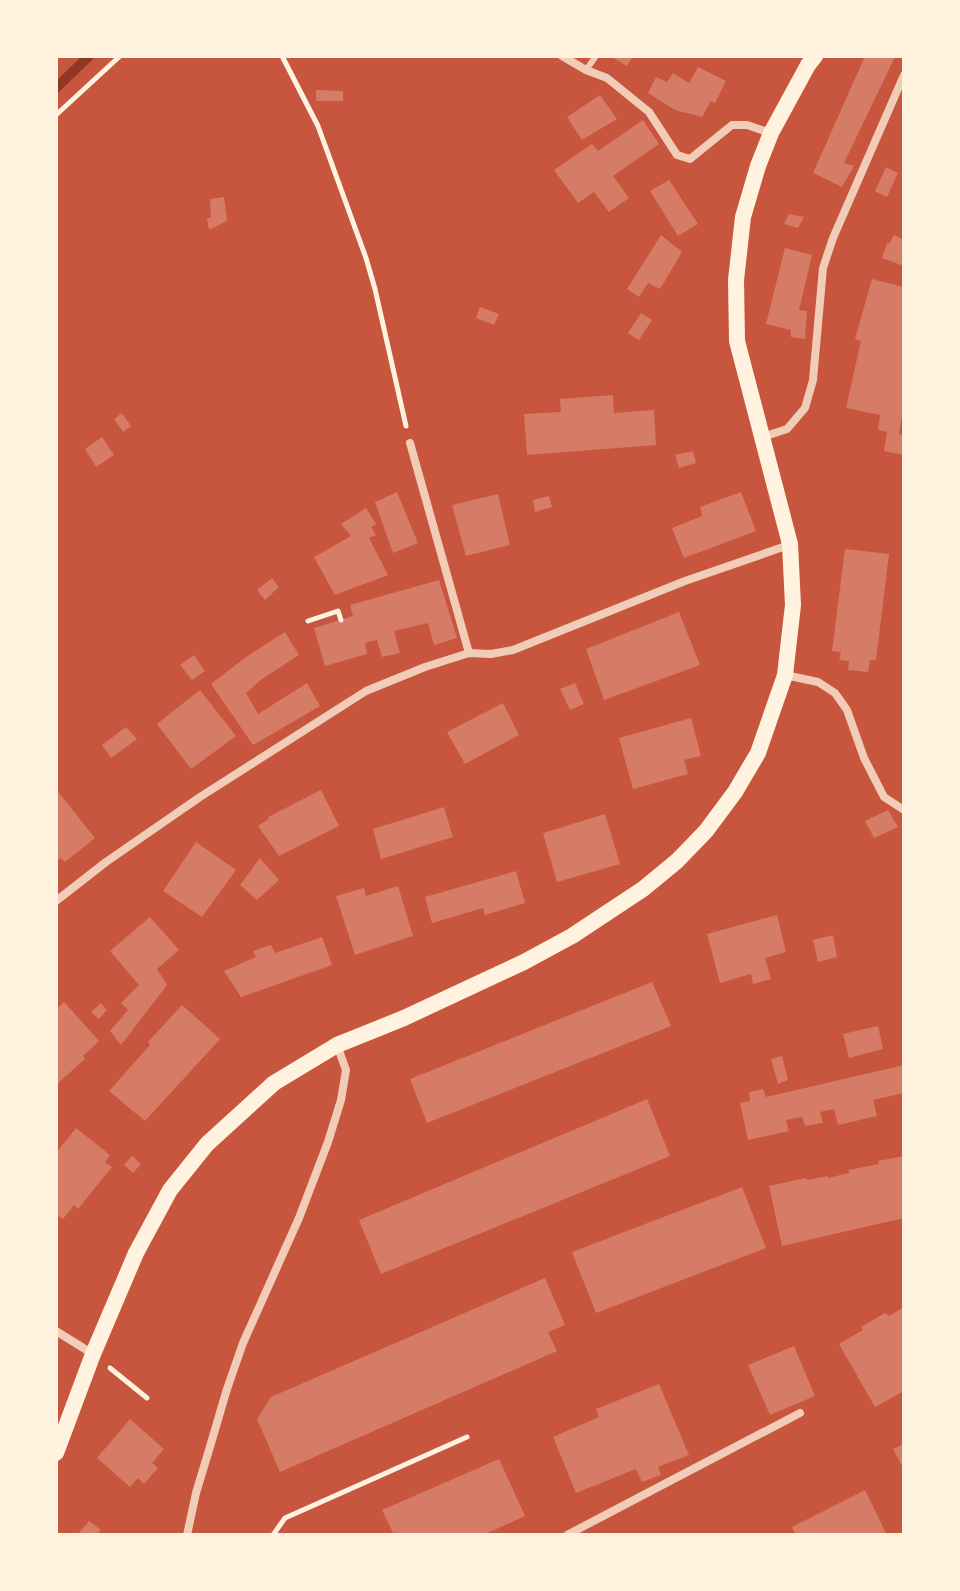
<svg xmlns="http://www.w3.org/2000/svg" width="960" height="1591" font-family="Poppins,sans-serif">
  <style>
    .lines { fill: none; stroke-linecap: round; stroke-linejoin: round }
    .stream { stroke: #8f3625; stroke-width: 10 }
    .building { fill: #d67c66 }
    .path { stroke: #fff3e0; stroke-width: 5 }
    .service { stroke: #f1ccb7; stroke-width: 6 }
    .minor { stroke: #f1ccb7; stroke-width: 8 }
    .secondary { stroke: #fff3e0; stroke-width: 16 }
  </style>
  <rect width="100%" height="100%" fill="#c8553d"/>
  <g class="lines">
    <!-- stream -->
    <polyline class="stream" points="56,88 89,56"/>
  </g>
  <!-- building -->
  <g class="building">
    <polygon points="610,56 633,56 627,66"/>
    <polygon points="865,56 895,57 844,163 854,166 842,187 813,173"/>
    <polygon points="698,67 726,81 715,103 711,101 702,117 675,110 648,93 656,77 667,82 673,73 689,83"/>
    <polygon points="316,90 343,91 343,101 316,101"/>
    <polygon points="600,95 617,119 582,140 567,117"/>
    <polygon points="643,120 659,144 613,176 629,198 609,212 594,192 578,203 554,170 592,144 598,151"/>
    <polygon points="886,167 898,173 887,197 875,191"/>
    <polygon points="669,180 698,224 678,236 650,191"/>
    <polygon points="224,197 227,221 209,230 207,218 211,218 210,199"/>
    <polygon points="789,214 804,217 798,228 784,224"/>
    <polygon points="661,235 682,252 660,289 648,283 639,297 627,289"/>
    <polygon points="894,235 904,240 904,266 882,258 887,243 889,244"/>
    <polygon points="785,248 812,255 799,310 807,311 805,339 791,337 791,330 766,324"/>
    <polygon points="872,279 904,287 904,404 899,434 904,435 904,455 884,451 887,432 878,430 880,415 846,408 861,341 855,339"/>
    <polygon points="480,307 499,314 494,325 476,318"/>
    <polygon points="641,313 652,320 639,340 628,333"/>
    <polygon points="613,395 614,413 654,410 656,445 527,455 524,414 561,412 560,399"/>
    <polygon points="122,413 131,426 123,432 114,419"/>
    <polygon points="102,437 114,455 96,467 85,449"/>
    <polygon points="693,451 696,463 679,468 675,455"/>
    <polygon points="397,492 418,543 393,553 375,502"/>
    <polygon points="741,492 756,531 684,558 672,528 702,516 700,507"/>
    <polygon points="498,494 510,545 466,556 452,505"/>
    <polygon points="549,496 552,507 535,512 533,500"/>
    <polygon points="366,508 376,524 371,527 376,535 369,538 388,575 335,595 314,557 351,536 341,524"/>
    <polygon points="845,549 889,554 876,660 870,660 868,672 848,670 849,661 839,660 841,652 832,651"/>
    <polygon points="272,578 279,587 265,600 257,590"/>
    <polygon points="439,580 457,638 434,645 428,623 394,631 400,653 382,657 377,640 365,643 367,654 325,666 314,628 353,616 350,605"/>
    <polygon points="679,612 700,665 604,700 586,649"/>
    <polygon points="285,632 299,655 262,679 246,693 258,714 307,683 320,706 253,745 211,684 246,657"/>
    <polygon points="194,655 205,671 192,680 180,665"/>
    <polygon points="575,683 584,704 570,710 560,689"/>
    <polygon points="200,690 236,736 191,769 157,724"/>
    <polygon points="503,703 519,735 465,764 447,732"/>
    <polygon points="691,718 701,756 684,760 688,774 633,789 619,738"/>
    <polygon points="126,727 137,739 111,758 102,745"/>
    <polygon points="56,789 95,838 65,862 61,858 56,862"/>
    <polygon points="321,790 339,826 279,856 258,826 269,819 268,817"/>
    <polygon points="444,807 453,837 381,859 373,829"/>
    <polygon points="888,810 898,827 874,838 865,821"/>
    <polygon points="605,814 620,864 557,882 543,833"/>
    <polygon points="196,842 236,870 202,917 163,891"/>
    <polygon points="260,858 279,880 257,900 240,885"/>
    <polygon points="516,871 525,903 485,915 483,908 432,923 425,897"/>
    <polygon points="398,886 413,936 355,955 336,896 364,888 366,896"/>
    <polygon points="777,915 786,952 765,958 771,979 753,984 751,974 720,983 707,934"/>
    <polygon points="150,917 179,950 157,969 167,985 121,1045 110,1031 128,1010 121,1003 139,985 110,951"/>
    <polygon points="833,935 837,957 818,962 813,940"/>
    <polygon points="322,937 332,965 241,997 224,971 256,957 253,951 271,945 275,953"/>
    <polygon points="652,982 671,1026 427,1123 410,1079"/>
    <polygon points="64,1002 99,1041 83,1056 85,1059 56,1085 56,1009"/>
    <polygon points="101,1003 107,1010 99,1019 91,1012"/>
    <polygon points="182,1005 220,1039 145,1121 109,1091 150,1045 148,1042"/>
    <polygon points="878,1026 883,1049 849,1058 843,1034"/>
    <polygon points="782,1056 788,1080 778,1084 771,1059"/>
    <polygon points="904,1065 904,1093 873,1100 877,1116 838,1125 834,1109 820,1112 823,1123 805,1126 802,1117 786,1120 789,1131 748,1140 740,1103 750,1101 749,1092 763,1089 766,1097"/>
    <polygon points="647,1099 670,1156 381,1274 359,1220"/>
    <polygon points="76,1128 110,1155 105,1162 112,1167 78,1209 74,1205 63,1219 56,1214 56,1153"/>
    <polygon points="132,1156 141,1164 133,1173 124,1165"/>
    <polygon points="904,1156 904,1218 782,1246 769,1186 806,1178 807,1180 828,1176 828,1178 849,1173 849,1170 879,1164 878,1161"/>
    <polygon points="742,1187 766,1248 596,1313 572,1252"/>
    <polygon points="545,1278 565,1325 548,1332 557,1351 280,1472 257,1419 271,1397"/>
    <polygon points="904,1307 904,1391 875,1407 839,1344 863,1330 861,1327 885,1313 889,1316"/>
    <polygon points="794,1346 815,1396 770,1415 748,1365"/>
    <polygon points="659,1384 689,1455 658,1467 661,1475 642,1482 636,1469 576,1493 553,1437 599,1417 596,1409"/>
    <polygon points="130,1419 164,1449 152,1463 158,1468 144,1484 138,1478 130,1487 97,1458"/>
    <polygon points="904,1444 904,1470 893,1449"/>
    <polygon points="499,1459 525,1516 483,1535 394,1535 382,1510"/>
    <polygon points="865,1490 887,1535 796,1535 792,1527"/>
    <polygon points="89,1521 101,1530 96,1535 77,1535"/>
  </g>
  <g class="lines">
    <!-- path -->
    <g class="path">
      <polyline points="282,56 318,126 366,258 375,289 406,426"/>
      <polyline points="56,115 120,56"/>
      <polyline points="308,621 338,611 341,620"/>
      <polyline points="110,1368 147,1398"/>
      <polyline points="273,1535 285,1518 467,1437"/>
    </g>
    <!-- service -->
    <polyline class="service" points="586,70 596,56"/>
    <!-- minor -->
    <g class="minor">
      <polyline points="562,56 586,70 607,78 649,112 677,155 690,159 732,125 747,125 771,133"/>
      <polyline points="763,437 787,429 805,408 813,380 823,268 833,238 904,75"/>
      <polyline points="410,443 469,653"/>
      <polyline points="785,675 818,682 835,693 847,710 864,758 884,797 904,810"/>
      <polyline points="56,901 106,862 200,797 366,691 425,667 469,653 491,654 513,650 685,581 789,545"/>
      <polyline points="56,1331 93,1354"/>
      <polyline points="187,1535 196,1493 209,1450 227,1389 243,1343 299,1218 328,1142 341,1100 346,1070 337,1045"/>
      <polyline points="567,1535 800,1413"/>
    </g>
    <!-- secondary -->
    <polyline class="secondary" points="56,1453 93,1354 136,1253 170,1190 207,1144 274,1083 337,1045 404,1018 524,962 572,936 643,889 677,861 706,831 735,792 758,753 785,675 793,605 790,544 737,341 736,280 743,217 758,166 771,133 808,65 815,56"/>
  </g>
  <!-- border -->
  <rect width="960" height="1591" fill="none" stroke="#fff3e0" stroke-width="116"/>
</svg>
